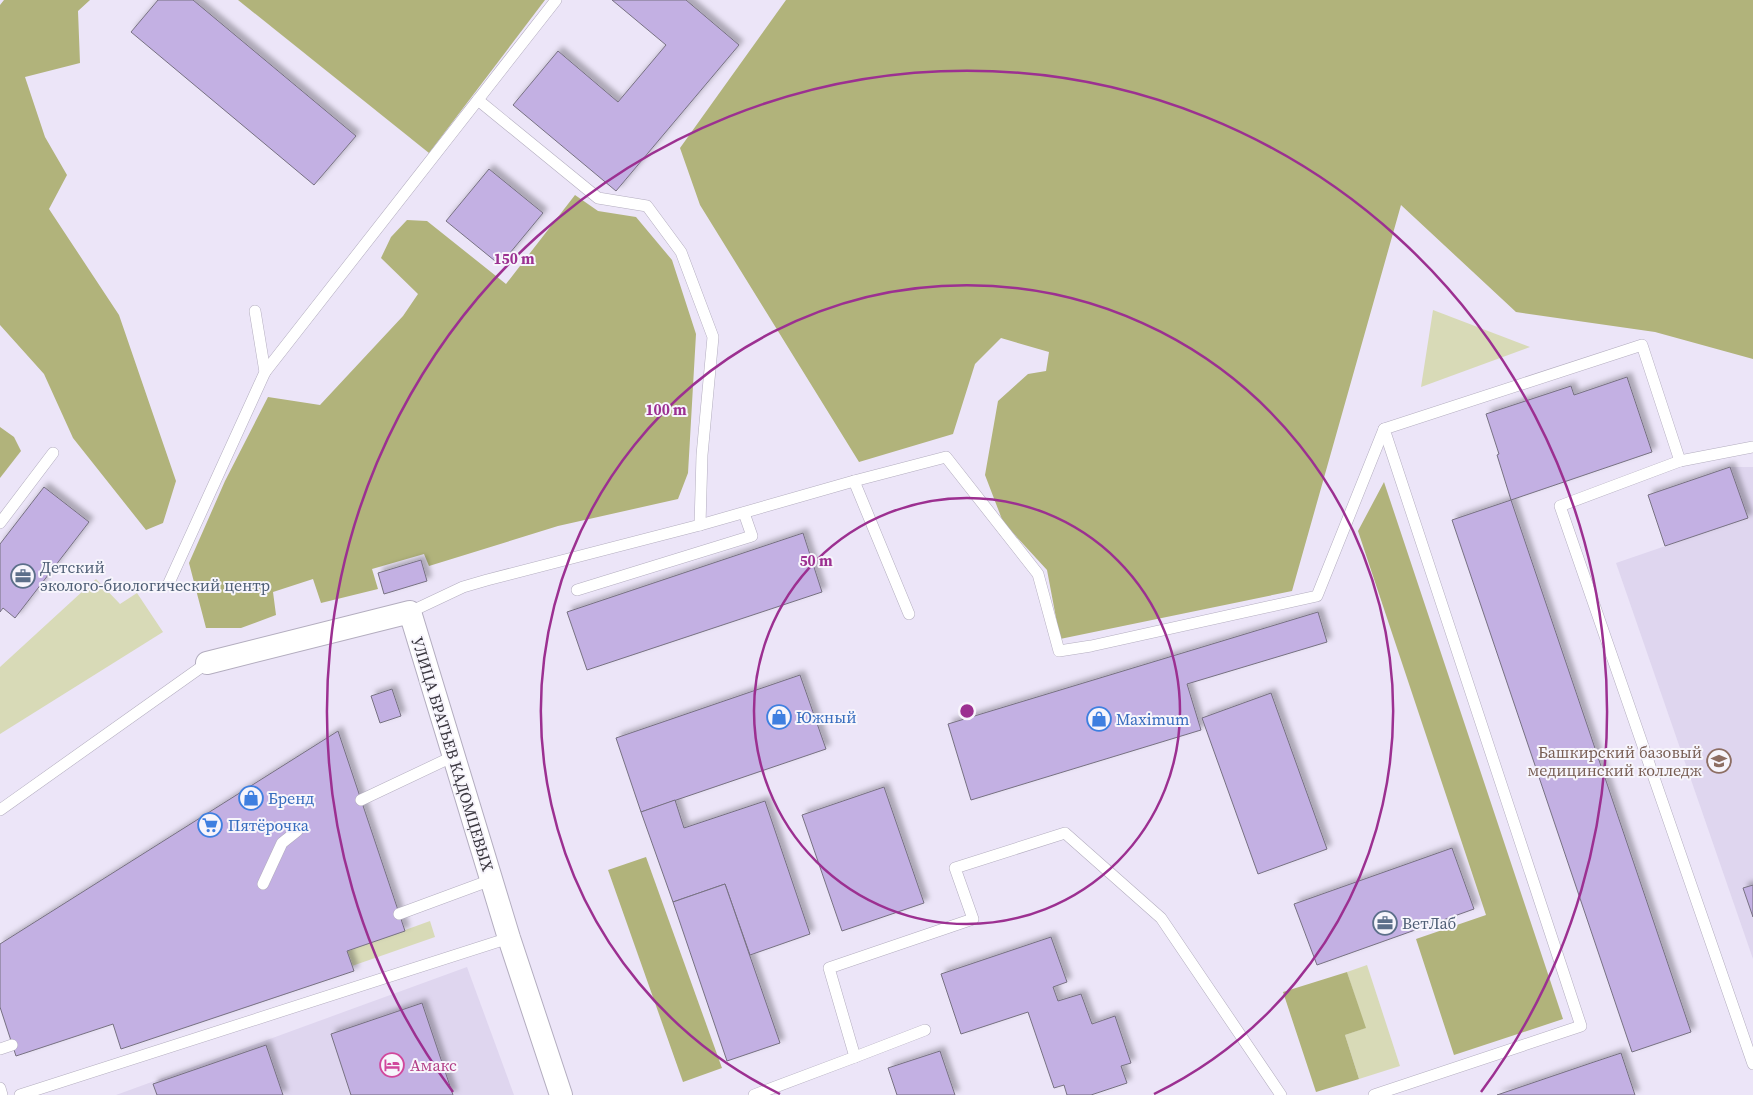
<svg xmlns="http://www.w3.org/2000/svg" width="1753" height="1095" font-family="'Source Serif 4',serif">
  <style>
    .built { fill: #dfd6ef }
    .green { fill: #d8dab7 }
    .forest { fill: #b1b37b }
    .building { fill: #c3b0e3; stroke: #777182; filter: url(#shadow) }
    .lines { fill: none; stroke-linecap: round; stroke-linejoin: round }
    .service-casing { stroke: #b3adbf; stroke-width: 12 }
    .minor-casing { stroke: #b3adbf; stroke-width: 24 }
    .service { stroke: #fff; stroke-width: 11 }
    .minor { stroke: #fff; stroke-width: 22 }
    .ring { fill: none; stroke: #9c3091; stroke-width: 2.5 }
    .labels { text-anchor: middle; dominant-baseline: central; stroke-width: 4; stroke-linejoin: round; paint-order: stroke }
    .service-label { font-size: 16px; fill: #4e5e75; stroke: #f7f5fc; text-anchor: start }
    .shop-label { font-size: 16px; fill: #366cbe; stroke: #f7f5fc; text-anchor: start }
    .education-label { font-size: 16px; fill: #785e54; stroke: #f7f5fc; text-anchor: end }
    .street-label { font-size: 16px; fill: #3a373f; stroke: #f7f5fc }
    .hotel-label { font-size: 16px; fill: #b23c85; stroke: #f7f5fc; text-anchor: start }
    .centre { fill: #9c3091; stroke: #f7f5fc; stroke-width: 2.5 }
    .ring-label { font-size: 15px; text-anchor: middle; font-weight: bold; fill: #9c3091; stroke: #f7f5fc; stroke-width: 4; stroke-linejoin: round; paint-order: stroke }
  </style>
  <defs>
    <filter id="shadow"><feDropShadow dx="4.5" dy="-4.5" stdDeviation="2.5" flood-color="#0004"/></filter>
  </defs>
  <rect width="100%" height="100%" fill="#ece5f8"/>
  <!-- built -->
  <g class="built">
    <polygon points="1730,467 1753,467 1753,959 1616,563 1747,518"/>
    <polygon points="467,967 514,1095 116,1095"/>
  </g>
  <!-- green -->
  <g class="green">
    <polygon points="1433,310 1530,347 1421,387"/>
    <polygon points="96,579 120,604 137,593 163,632 0,734 0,667"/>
    <polygon points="430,921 435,937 352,966 347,951"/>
    <polygon points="1367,965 1400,1066 1359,1079 1345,1035 1365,1028 1347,972"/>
  </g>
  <!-- forest -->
  <g class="forest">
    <polygon points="4,0 90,0 78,11 80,63 25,77 45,137 67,175 49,209 119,315 176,481 163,523 146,530 73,438 44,374 0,325 0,5"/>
    <polygon points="238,0 545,0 429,153"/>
    <polygon points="786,0 1753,0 1753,359 1655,332 1516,312 1401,205 1292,591 1060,639 1047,570 1003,522 985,475 998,401 1028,374 1046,371 1049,352 1001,338 975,364 953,434 859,462 700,205 680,148"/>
    <polygon points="575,195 598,211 636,217 672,260 696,334 688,473 678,499 558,526 429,566 424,554 372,569 378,589 321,603 313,579 273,592 276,615 241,628 206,628 189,563 225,481 268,397 320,405 403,316 418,294 381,258 391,237 407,220 427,221 506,284"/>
    <polygon points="0,427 14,437 21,451 0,478"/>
    <polygon points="1384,482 1563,1019 1454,1055 1416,939 1486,915 1358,531"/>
    <polygon points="646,857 722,1068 683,1082 608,870"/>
    <polygon points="1347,972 1366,1028 1345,1035 1359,1079 1316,1092 1283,992"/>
  </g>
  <!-- building -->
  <g class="building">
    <polygon points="158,0 193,0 356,136 314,185 131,32"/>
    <polygon points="612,0 686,0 739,45 616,191 513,105 558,51 618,102 666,45"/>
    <polygon points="489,169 543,213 500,265 446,221"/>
    <polygon points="1627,377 1652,452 1511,500 1497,455 1499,454 1486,414 1571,386 1574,395"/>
    <polygon points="1730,467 1748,518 1665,546 1648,495"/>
    <polygon points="44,487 89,522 15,618 3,608 0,612 0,544"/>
    <polygon points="1511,500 1691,1032 1632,1052 1452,520"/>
    <polygon points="803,533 822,592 587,670 567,612"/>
    <polygon points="421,560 427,581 384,594 378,573"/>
    <polygon points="1318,612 1327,642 1187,684 1201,730 971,800 948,724"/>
    <polygon points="800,675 826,749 641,812 616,738"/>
    <polygon points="392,689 401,716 380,723 371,696"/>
    <polygon points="1271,693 1327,849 1258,874 1202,718"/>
    <polygon points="338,731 405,931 347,951 354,971 121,1049 113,1024 16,1056 0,1007 0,944"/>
    <polygon points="884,787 924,903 842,931 802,815"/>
    <polygon points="675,800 684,828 765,801 810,934 750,955 725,884 673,902 641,812"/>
    <polygon points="1452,848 1474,909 1317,965 1294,904"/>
    <polygon points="725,884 780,1043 727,1061 673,902"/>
    <polygon points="1753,885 1753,917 1743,888"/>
    <polygon points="1051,937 1067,982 1053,987 1058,1001 1081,994 1092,1024 1115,1016 1131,1063 1121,1066 1127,1083 1091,1095 1067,1095 1064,1085 1054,1088 1028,1012 961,1034 941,974"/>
    <polygon points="422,1003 453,1095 351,1095 331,1034"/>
    <polygon points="266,1045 283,1095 157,1095 153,1084"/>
    <polygon points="940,1051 955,1095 897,1095 888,1068"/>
    <polygon points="1621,1053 1635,1095 1497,1095 1591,1063"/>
  </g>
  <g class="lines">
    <!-- service casing -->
    <g class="service-casing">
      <g id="service">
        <polyline points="478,100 598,198 647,206 681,252 713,337 702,455 700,525"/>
        <polyline points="265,372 556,0"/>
        <polyline points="1680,461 1753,447"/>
        <polyline points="854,481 909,614"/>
        <polyline points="0,523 53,453"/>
        <polyline points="168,585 265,372 255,311"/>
        <polyline points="577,590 752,536 744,513"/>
        <polyline points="410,612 463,587 487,580 700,525 854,481 946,457 1038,574 1059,651 1091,646 1317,596 1384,429"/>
        <polyline points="361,800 454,756"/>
        <polyline points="0,810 207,663"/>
        <polyline points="263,884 282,843 297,831"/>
        <polyline points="399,914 491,880"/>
        <polyline points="0,1049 12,1045"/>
        <polyline points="855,1057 925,1030"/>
        <polyline points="0,1088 2,1095"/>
        <polyline points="20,1095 509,938"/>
        <polyline points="754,1095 855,1057 829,968 973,919 955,868 1065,833 1161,918 1281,1095"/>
        <polyline points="1374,1095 1581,1026 1384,429 1642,345 1680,461 1560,506 1753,1064"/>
      </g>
    </g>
    <!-- minor casing -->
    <g class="minor-casing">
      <polyline id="minor" points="207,663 410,612 509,938 561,1095"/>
    </g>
    <!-- service -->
    <use href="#service" class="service"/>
    <!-- minor -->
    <use href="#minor" class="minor"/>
  </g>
  <!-- distance rings -->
  <g class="ring">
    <circle cx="967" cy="711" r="213"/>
    <path d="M780 1094A426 426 0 1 1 1154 1094"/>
    <path d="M453 1092A640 640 0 1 1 1481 1092"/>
  </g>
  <!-- icons -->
  <defs>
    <g id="office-ring" transform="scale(1.25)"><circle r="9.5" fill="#f7f5fc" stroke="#5c6f8a" stroke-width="1.5"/><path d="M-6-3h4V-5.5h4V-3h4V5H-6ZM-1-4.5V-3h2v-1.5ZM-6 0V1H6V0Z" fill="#5c6f8a"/></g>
    <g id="shop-ring" transform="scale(1.25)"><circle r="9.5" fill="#f7f5fc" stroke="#3f7fe0" stroke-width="1.5"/><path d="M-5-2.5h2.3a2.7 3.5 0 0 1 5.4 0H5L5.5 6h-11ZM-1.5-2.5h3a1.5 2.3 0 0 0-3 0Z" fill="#3f7fe0"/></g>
    <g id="university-ring" transform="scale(1.25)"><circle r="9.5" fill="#f7f5fc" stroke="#8d6e63" stroke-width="1.5"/><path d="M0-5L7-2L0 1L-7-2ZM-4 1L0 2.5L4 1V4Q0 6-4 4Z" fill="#8d6e63"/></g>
    <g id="supermarket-ring" transform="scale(1.25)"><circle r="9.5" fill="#f7f5fc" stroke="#3f7fe0" stroke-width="1.5"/><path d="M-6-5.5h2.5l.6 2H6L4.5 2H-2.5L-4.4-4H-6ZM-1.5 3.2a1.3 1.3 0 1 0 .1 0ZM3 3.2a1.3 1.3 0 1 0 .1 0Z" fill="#3f7fe0"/></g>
    <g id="hotel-ring" transform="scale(1.25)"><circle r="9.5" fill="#f7f5fc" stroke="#d1479c" stroke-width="1.5"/><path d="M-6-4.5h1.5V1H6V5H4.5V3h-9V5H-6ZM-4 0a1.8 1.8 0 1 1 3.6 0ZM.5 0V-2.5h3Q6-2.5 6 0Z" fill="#d1479c"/></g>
  </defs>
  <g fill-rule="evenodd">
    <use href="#office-ring" x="23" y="576"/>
    <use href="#shop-ring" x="779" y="717"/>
    <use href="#shop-ring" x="1099" y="719"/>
    <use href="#university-ring" x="1719" y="761"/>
    <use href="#shop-ring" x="251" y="798"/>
    <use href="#supermarket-ring" x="210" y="825"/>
    <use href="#office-ring" x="1385" y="923"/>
    <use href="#hotel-ring" x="392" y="1065"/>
  </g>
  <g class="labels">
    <!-- service labels -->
    <g class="service-label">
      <text x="40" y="567">Детский<tspan x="40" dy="18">эколого-биологический центр</tspan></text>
      <text x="1402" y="923">ВетЛаб</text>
    </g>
    <!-- shop labels -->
    <g class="shop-label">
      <text x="796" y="717">Южный</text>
      <text x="1116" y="719">Maximum</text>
      <text x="268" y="798">Бренд</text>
      <text x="228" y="825">Пятёрочка</text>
    </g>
    <!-- education labels -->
    <g class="education-label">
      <text x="1702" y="752">Башкирский базовый<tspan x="1702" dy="18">медицинский колледж</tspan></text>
    </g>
    <!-- street labels -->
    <g class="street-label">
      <text transform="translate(453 754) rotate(73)">УЛИЦА БРАТЬЕВ КАДОМЦЕВЫХ</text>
    </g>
    <!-- hotel labels -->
    <g class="hotel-label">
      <text x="410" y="1065">Амакс</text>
    </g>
  </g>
  <circle cx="967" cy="711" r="8" class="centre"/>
  <g class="ring-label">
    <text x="514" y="264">150 m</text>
    <text x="666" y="415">100 m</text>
    <text x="816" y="566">50 m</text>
  </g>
</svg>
